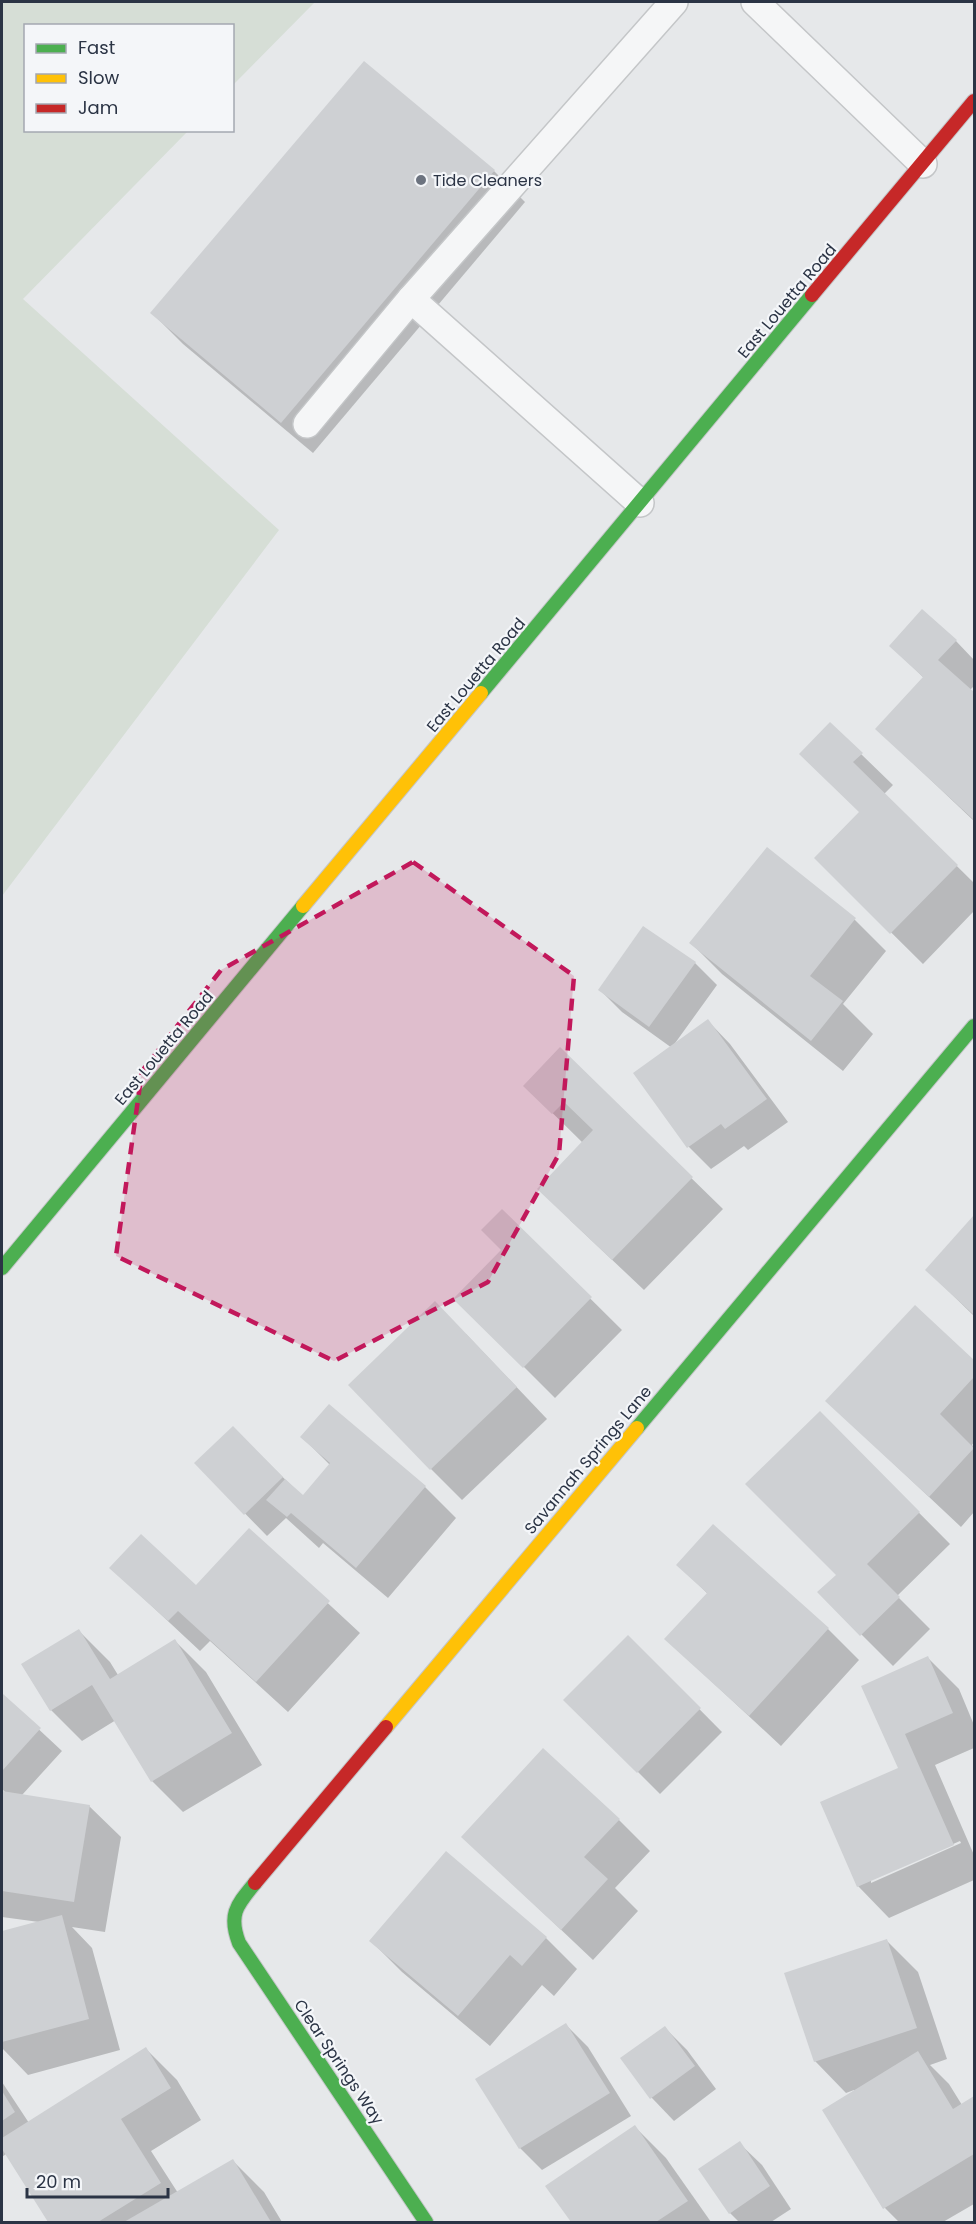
<svg xmlns="http://www.w3.org/2000/svg" width="976" height="2224" font-family="Poppins,sans-serif">
  <style>
    .green { fill: #d6ded6 }
    .shadow { fill: #0003; fill-rule: evenodd }
    .building { fill: #ced0d3 }
    .lines { fill: none; stroke-linecap: round; stroke-linejoin: round }
    .lane-casing { stroke: #c4c6c8; stroke-width: 30 }
    .fast-casing { stroke: #c4c6c8; stroke-width: 16 }
    .slow-casing { stroke: #c4c6c8; stroke-width: 16 }
    .jam-casing { stroke: #c4c6c8; stroke-width: 16 }
    .lane { stroke: #f5f6f7; stroke-width: 27 }
    .fast { stroke: #4caf50; stroke-width: 14 }
    .slow { stroke: #ffc107; stroke-width: 14 }
    .jam { stroke: #c62828; stroke-width: 14 }
    .marked { fill: #c2185b; fill-opacity: 0.2; stroke: #c2185b; stroke-width: 4.5; stroke-dasharray: 12 8; stroke-linejoin: round }
    .poi-dot { fill: #6c737f; stroke: #f4f6f9; stroke-width: 2 }
    .labels { text-anchor: middle; dominant-baseline: central; stroke-width: 4.5; stroke-linejoin: round; paint-order: stroke }
    .poi-label { font-size: 16px; fill: #2b3445; stroke: #f4f6f9; text-anchor: start }
    .street-label { font-size: 16px; fill: #2b3445; stroke: #f4f6f9 }
  </style>
  <rect width="100%" height="100%" fill="#e6e8ea"/>
  <!-- green -->
  <polygon class="green" points="2,2 315,2 233,85 232,26 26,26 26,130 188,131 23,299 279,530 2,896"/>
  <!-- shadow -->
  <g class="shadow">
    <polygon points="494,171 525,202 313,453 183,344 152,313"/>
    <polygon points="956,641 974,660 974,686 970,690 974,694 974,821 877,729 924,678 891,646"/>
    <polygon points="830,724 893,785 884,794 974,883 974,911 923,964 816,858 861,812"/>
    <polygon points="767,849 855,920 886,951 843,1004 873,1034 843,1071 722,974 691,943"/>
    <polygon points="695,963 717,985 673,1046 708,1021 730,1044 788,1122 748,1150 744,1146 711,1169 689,1147 636,1074 672,1048 622,1012 600,990"/>
    <polygon points="560,1050 723,1209 644,1290 570,1220 583,1143 525,1086"/>
    <polygon points="502,1211 622,1330 555,1398 456,1299 503,1250"/>
    <polygon points="974,1218 974,1316 927,1270"/>
    <polygon points="915,1307 974,1362 974,1442 972,1445 974,1447 974,1512 961,1527 827,1401"/>
    <polygon points="466,1334 547,1419 462,1500 431,1469"/>
    <polygon points="820,1413 950,1544 897,1596 930,1629 893,1666 819,1592 838,1575"/>
    <polygon points="233,1428 303,1497 330,1465 302,1437 425,1487 456,1518 388,1598 323,1543 319,1548 286,1518 267,1536 196,1463"/>
    <polygon points="249,1530 360,1633 288,1712 210,1641 200,1651 111,1568 196,1587"/>
    <polygon points="678,1565 828,1629 859,1660 781,1746 666,1639 708,1594"/>
    <polygon points="79,1631 110,1662 118,1675 175,1641 206,1672 262,1765 183,1812 152,1781 116,1720 82,1741 51,1710"/>
    <polygon points="628,1637 722,1732 660,1794 566,1700"/>
    <path d="M928 1658 959 1689 974 1725V1748L935 1765 974 1855V1880L889 1918 858 1886 900 1768 863 1687ZM960 1841 961 1843 871 1883V1880Z"/>
    <polygon points="3,1696 62,1751 22,1795 89,1806 121,1837 105,1932 72,1927 92,1948 120,2050 28,2075 2,2048 2,1932 39,1922 2,1917 2,1792 6,1793 2,1789"/>
    <polygon points="619,1820 650,1851 615,1888 638,1911 593,1960 463,1837"/>
    <polygon points="446,1853 546,1938 577,1969 554,1996 542,1985 490,2046 402,1972 371,1941"/>
    <polygon points="887,1941 918,1972 947,2059 930,2065 949,2084 962,2105 974,2097 974,2204 943,2222 899,2222 885,2208 854,2090 846,2093 815,2061"/>
    <polygon points="566,2025 588,2047 631,2116 542,2170 520,2148 477,2079"/>
    <polygon points="665,2028 687,2050 716,2089 674,2121 652,2098 622,2059"/>
    <polygon points="146,2049 177,2080 201,2120 151,2151 178,2193 233,2161 264,2192 282,2222 50,2222 6,2154 2,2157 2,2082 29,2123"/>
    <polygon points="635,2127 666,2158 711,2222 572,2222 547,2186"/>
    <polygon points="739,2143 762,2165 791,2209 771,2222 739,2222 730,2213"/>
  </g>
  <!-- building -->
  <g class="building">
    <polygon points="364,61 495,170 281,423 150,313"/>
    <polygon points="922,609 957,640 938,660 974,692 974,820 875,729 923,677 889,646"/>
    <polygon points="830,722 863,753 853,762 958,865 890,934 814,858 859,812 799,754"/>
    <polygon points="767,847 856,918 810,976 843,1001 811,1041 689,943"/>
    <polygon points="643,926 696,962 649,1027 598,990"/>
    <polygon points="708,1019 767,1099 725,1129 721,1124 687,1148 633,1073"/>
    <polygon points="560,1047 693,1177 612,1260 537,1189 593,1130 564,1102 552,1114 523,1086"/>
    <polygon points="502,1209 592,1297 523,1368 453,1299 501,1250 481,1230"/>
    <polygon points="974,1215 974,1315 925,1270"/>
    <polygon points="435,1301 517,1387 430,1470 348,1385"/>
    <polygon points="915,1305 974,1360 974,1377 940,1414 974,1448 929,1497 825,1401"/>
    <polygon points="329,1404 426,1486 356,1568 291,1513 287,1517 266,1500 285,1479 303,1495 330,1463 300,1437"/>
    <polygon points="820,1411 920,1512 867,1564 900,1597 860,1636 817,1592 836,1575 745,1484"/>
    <polygon points="233,1426 283,1477 244,1515 194,1463"/>
    <polygon points="713,1524 829,1628 749,1716 664,1639 707,1593 676,1565"/>
    <polygon points="249,1528 330,1601 256,1682 178,1611 168,1621 109,1568 141,1534 196,1585"/>
    <polygon points="79,1629 110,1679 175,1639 232,1733 151,1782 92,1685 50,1711 21,1664"/>
    <polygon points="628,1635 701,1708 637,1773 563,1700"/>
    <polygon points="928,1656 953,1713 905,1734 954,1845 857,1887 820,1802 898,1768 861,1686"/>
    <polygon points="3,1694 41,1728 2,1771 2,1696"/>
    <polygon points="543,1748 620,1819 584,1857 608,1879 561,1930 461,1837"/>
    <polygon points="2,1791 90,1805 74,1902 2,1891"/>
    <polygon points="446,1851 547,1937 522,1966 510,1955 458,2016 369,1941"/>
    <polygon points="62,1915 89,2019 2,2042 2,1931"/>
    <polygon points="887,1939 917,2028 814,2062 784,1973"/>
    <polygon points="566,2023 610,2093 519,2149 475,2079"/>
    <polygon points="665,2026 695,2066 650,2099 620,2058"/>
    <polygon points="146,2047 171,2088 121,2119 161,2183 98,2222 48,2222 2,2149 2,2138"/>
    <polygon points="918,2051 953,2109 974,2096 974,2154 883,2209 822,2110"/>
    <polygon points="2,2091 15,2112 2,2121"/>
    <polygon points="635,2125 688,2201 656,2222 571,2222 545,2186"/>
    <polygon points="740,2141 770,2186 729,2214 698,2169"/>
    <polygon points="233,2159 271,2222 124,2222"/>
  </g>
  <g class="lines">
    <!-- lane casing -->
    <g class="lane-casing">
      <g id="lane">
        <polyline points="755,2 923,164"/>
        <polyline points="411,299 640,503"/>
        <polyline points="307,424 411,299 674,2"/>
      </g>
    </g>
    <!-- fast casing -->
    <g class="fast-casing">
      <g id="fast">
        <polyline points="481,693 812,295"/>
        <polyline points="2,1268 303,906"/>
        <polyline points="637,1428 974,1026"/>
        <path d="M255 1883C237 1905 228 1914 239 1943L426 2222"/>
      </g>
    </g>
    <!-- slow casing -->
    <g class="slow-casing">
      <g id="slow">
        <polyline points="303,906 481,693"/>
        <polyline points="386,1727 637,1428"/>
      </g>
    </g>
    <!-- jam casing -->
    <g class="jam-casing">
      <g id="jam">
        <polyline points="812,295 974,101"/>
        <polyline points="255,1883 386,1727"/>
      </g>
    </g>
    <!-- lane -->
    <use href="#lane" class="lane"/>
    <!-- fast -->
    <use href="#fast" class="fast"/>
    <!-- slow -->
    <use href="#slow" class="slow"/>
    <!-- jam -->
    <use href="#jam" class="jam"/>
  </g>
  <!-- marked area -->
  <path class="marked" d="M413 862 574 976 559 1154 488 1282 334 1361 116 1256 142 1071 221 970Z"/>
  <!-- markers -->
  <circle class="poi-dot" cx="421" cy="180" r="6"/>
  <g class="labels">
    <!-- poi labels -->
    <g class="poi-label">
      <text x="433" y="180">Tide Cleaners</text>
    </g>
    <!-- street labels -->
    <g class="street-label">
      <text transform="translate(787 301) rotate(-50)">East Louetta Road</text>
      <text transform="translate(476 675) rotate(-50)">East Louetta Road</text>
      <text transform="translate(164 1048) rotate(-50)">East Louetta Road</text>
      <text transform="translate(588 1460) rotate(-50)">Savannah Springs Lane</text>
      <text transform="translate(339 2062) rotate(56)">Clear Springs Way</text>
    </g>
  </g>
  <!-- border -->
  <rect width="976" height="2224" fill="none" stroke="#2b3445" stroke-width="6"/>
  <!-- legend -->
  <rect x="24" y="24" width="210" height="108" fill="#f4f6f9" stroke="#a4a8b1" stroke-width="1.5"/>
  <rect x="36" y="44" width="30" height="9" fill="#4caf50" stroke="#a4a8b1" stroke-width="1.5"/>
  <text x="78" y="54" font-size="18" fill="#2b3445">Fast</text>
  <rect x="36" y="74" width="30" height="9" fill="#ffc107" stroke="#a4a8b1" stroke-width="1.5"/>
  <text x="78" y="84" font-size="18" fill="#2b3445">Slow</text>
  <rect x="36" y="104" width="30" height="9" fill="#c62828" stroke="#a4a8b1" stroke-width="1.5"/>
  <text x="78" y="114" font-size="18" fill="#2b3445">Jam</text>
  <!-- scale -->
  <path d="M27 2188v9h141v-9" fill="none" stroke="#2b3445" stroke-width="3"/>
  <text x="36" y="2188" font-size="18" fill="#2b3445" stroke="#f4f6f9" stroke-width="4.5" paint-order="stroke">20 m</text>
</svg>
